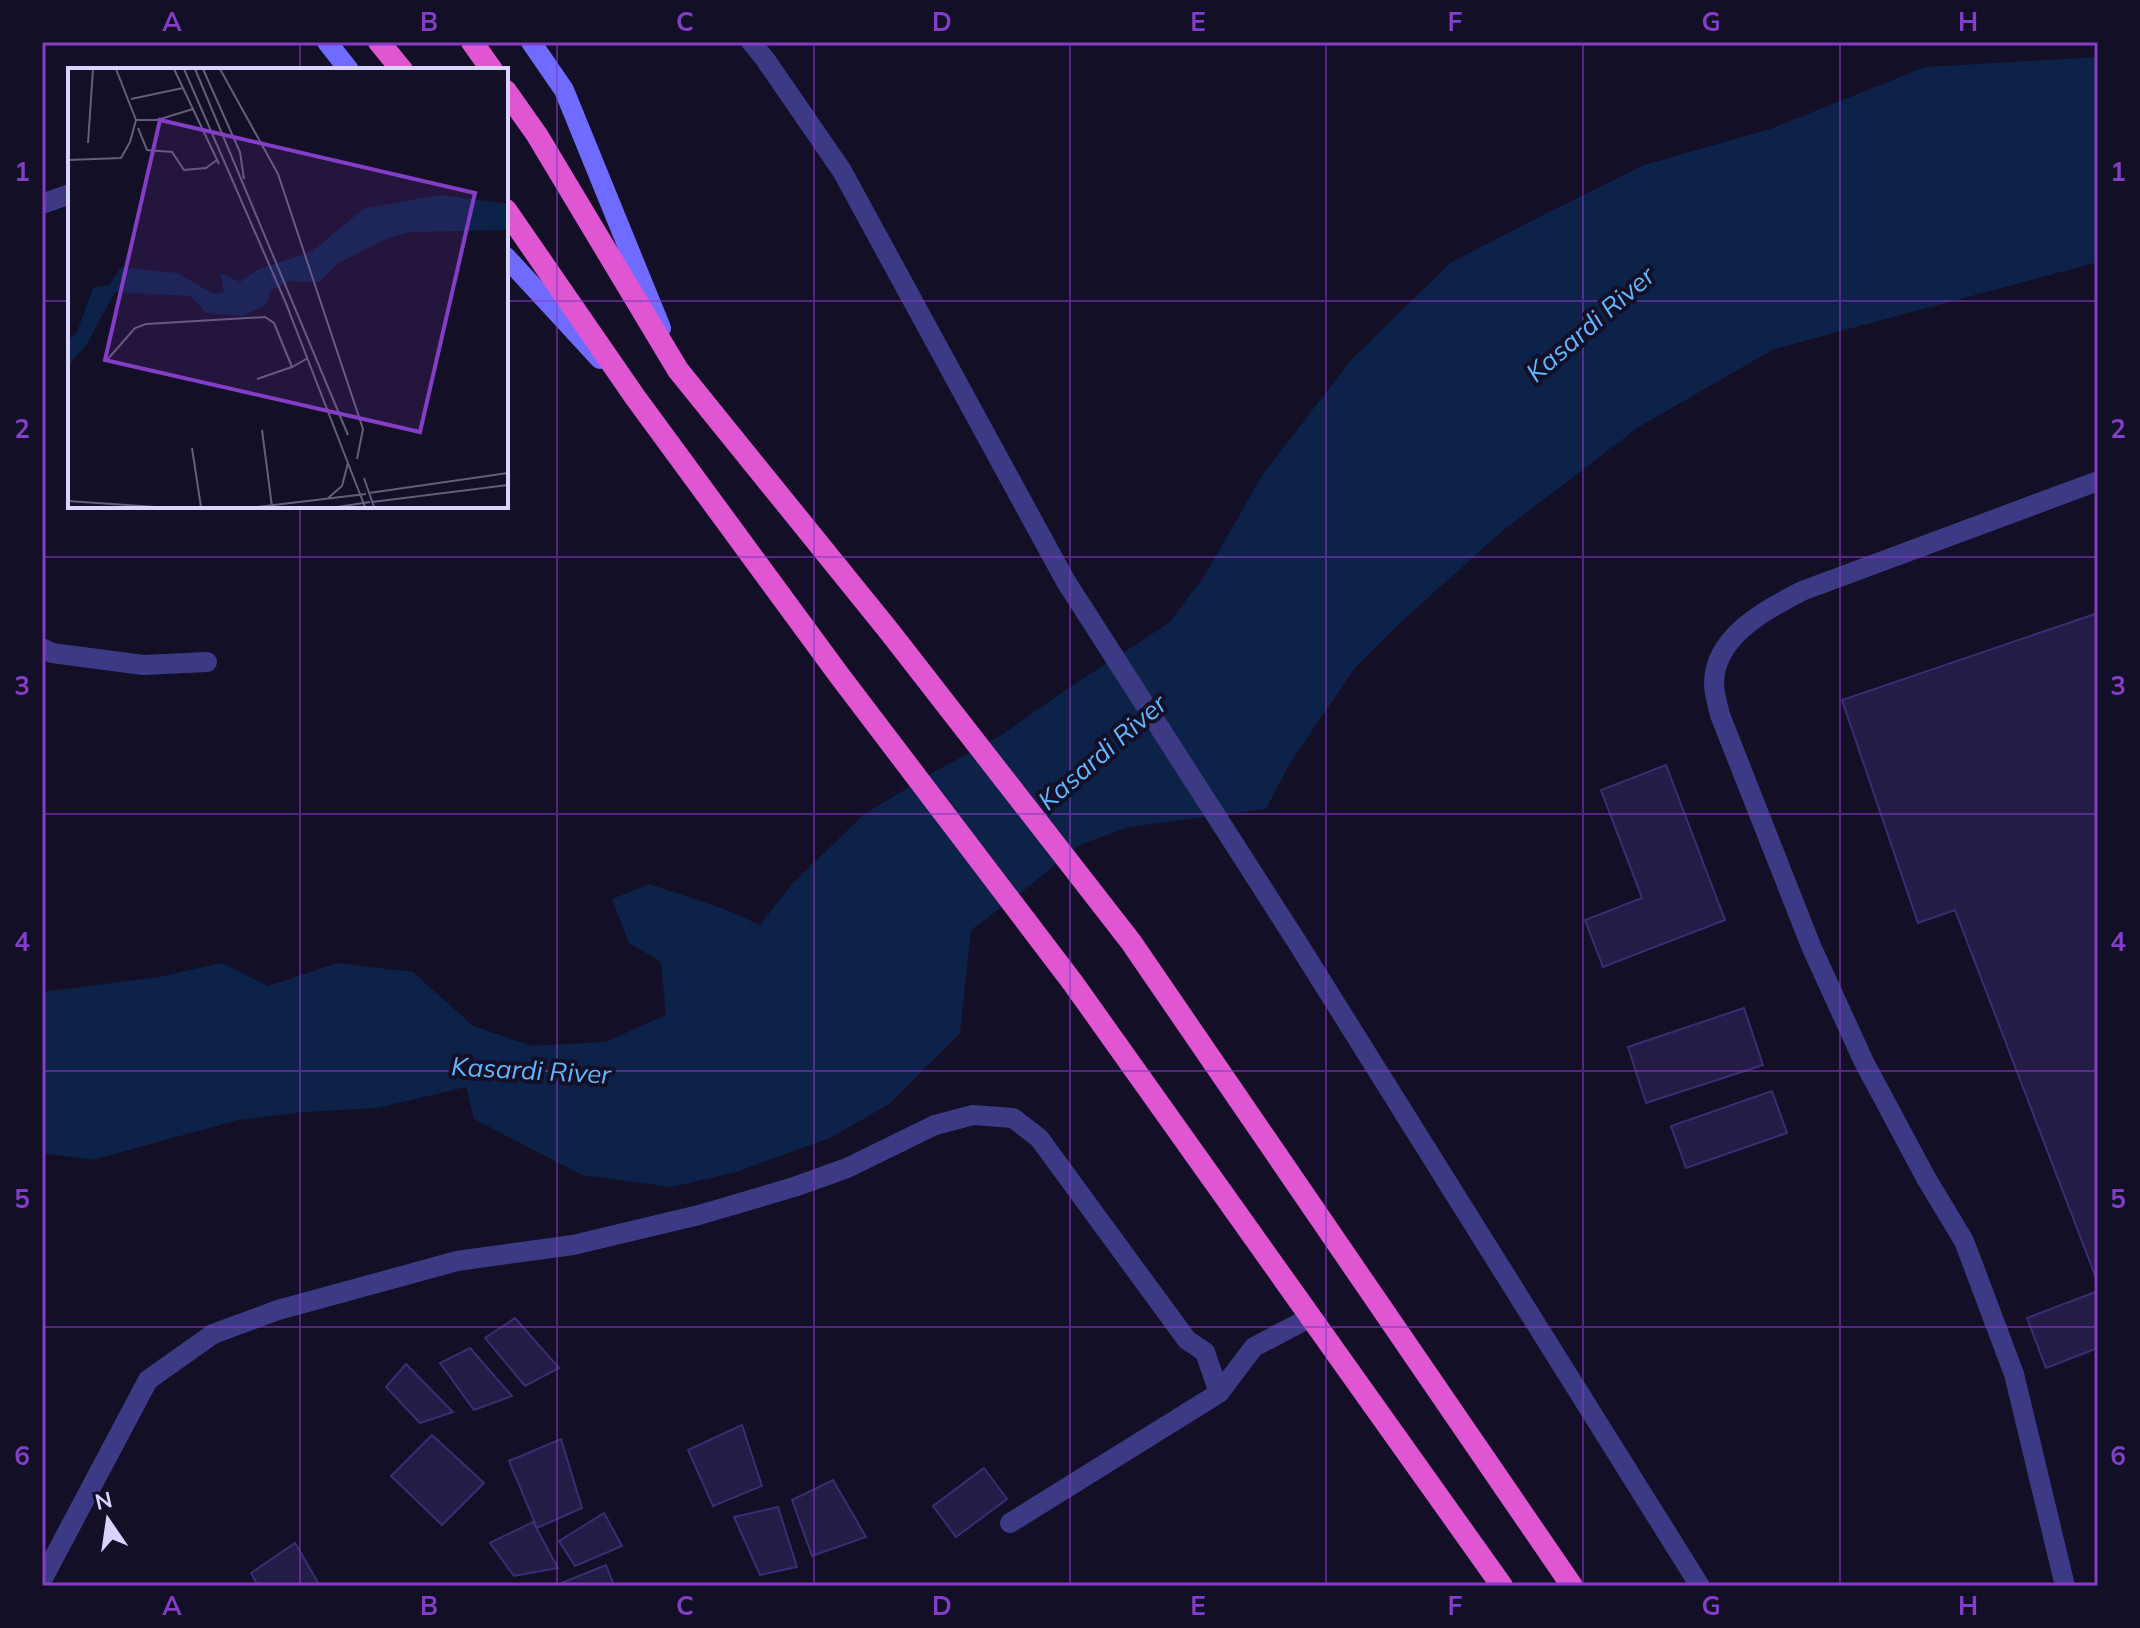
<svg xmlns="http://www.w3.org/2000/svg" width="2140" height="1628" font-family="Mulish,sans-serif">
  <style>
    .water { fill: #0c2248 }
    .building { fill: #241b47; stroke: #3b2d73; stroke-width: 2 }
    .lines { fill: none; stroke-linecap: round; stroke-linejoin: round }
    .service { stroke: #3d3a85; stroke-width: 20 }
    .minor { stroke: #3d3a85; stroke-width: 20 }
    .secondary { stroke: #6f6bff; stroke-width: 20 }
    .trunk { stroke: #e055d1; stroke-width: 22 }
    .grid { fill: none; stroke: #843dc5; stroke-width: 2; stroke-opacity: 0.55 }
    .labels { text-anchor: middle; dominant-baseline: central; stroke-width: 8; stroke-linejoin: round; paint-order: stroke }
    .water-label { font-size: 26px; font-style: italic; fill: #62b6ff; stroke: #130f26 }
    .inset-road { fill: none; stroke: #625e7d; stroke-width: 2 }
    .view { fill: #843dc5; fill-opacity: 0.15; stroke: #843dc5; stroke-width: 4 }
    .inset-edge { fill: none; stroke: #d9d4ff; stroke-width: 4 }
    .neatline { fill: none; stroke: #843dc5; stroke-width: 3 }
    .grid-label { font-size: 26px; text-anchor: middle; font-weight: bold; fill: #843dc5 }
  </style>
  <rect width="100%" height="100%" fill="#130f26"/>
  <!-- water -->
  <polygon class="water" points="2098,57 2098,262 1774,349 1637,428 1500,533 1399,624 1355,668 1290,763 1266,809 1129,827 1079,845 1022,892 971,930 960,1033 889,1104 830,1138 736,1172 672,1187 582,1175 474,1119 466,1087 377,1108 304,1112 238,1120 92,1160 42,1153 42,992 158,977 222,963 268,986 337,963 413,972 473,1026 532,1046 605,1042 666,1015 661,962 629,943 612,899 649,884 722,908 760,925 791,885 863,815 934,772 1000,736 1070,687 1169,623 1205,575 1263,474 1351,360 1450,263 1541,216 1644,165 1770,129 1925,67"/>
  <!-- building -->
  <g class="building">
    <polygon points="2098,613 2098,1283 1955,910 1918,923 1842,700"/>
    <polygon points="1666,765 1725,920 1603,967 1585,920 1642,898 1601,790"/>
    <polygon points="1744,1008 1763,1065 1646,1103 1628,1047"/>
    <polygon points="1772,1091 1787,1133 1686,1168 1671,1126"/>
    <polygon points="2098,1291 2098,1348 2046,1368 2027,1318"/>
    <polygon points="515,1318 559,1368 525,1386 485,1338"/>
    <polygon points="470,1348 512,1396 474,1410 440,1363"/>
    <polygon points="406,1364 453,1412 420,1423 386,1387"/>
    <polygon points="742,1425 762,1486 713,1506 688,1450"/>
    <polygon points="432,1435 484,1483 442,1525 391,1476"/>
    <polygon points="561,1439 582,1508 537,1528 509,1461"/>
    <polygon points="984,1468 1007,1499 956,1537 933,1506"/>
    <polygon points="833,1480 866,1537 812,1556 792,1500"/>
    <polygon points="778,1507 797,1567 760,1575 734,1517"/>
    <polygon points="604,1513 622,1546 575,1566 559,1541"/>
    <polygon points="533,1522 558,1568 514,1576 490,1543"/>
    <polygon points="295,1543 320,1586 258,1586 251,1573"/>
    <polygon points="606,1565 614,1586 554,1586"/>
  </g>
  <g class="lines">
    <!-- service -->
    <g class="service">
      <polyline points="42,648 52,653 143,665 207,662"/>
      <path d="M2065 1586 2014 1374 1964 1241 1926 1178 1864 1062 1811 946 1720 715C1718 705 1714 694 1714 684 1714 636 1766 610 1802 591L2098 481"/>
    </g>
    <!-- minor -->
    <g class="minor">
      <polyline points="751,42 765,59 842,171 1065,580 1297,942 1700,1586"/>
      <polyline points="42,204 70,194"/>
      <polyline points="1010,1523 1219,1393"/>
      <polyline points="42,1580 148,1380 213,1334 278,1310 457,1261 573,1245 699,1215 794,1187 847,1168 935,1125 973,1115 1013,1118 1039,1138 1187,1340 1205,1352 1219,1393 1254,1347 1311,1317"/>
    </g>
    <!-- secondary -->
    <g class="secondary">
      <polyline points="327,42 349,70"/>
      <polyline points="531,42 564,90 661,328"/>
      <polyline points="506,257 600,359"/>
    </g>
    <!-- trunk -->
    <g class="trunk">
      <polyline points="379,42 402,70"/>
      <polyline points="472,42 492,70"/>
      <polyline points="506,91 537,135 678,370 889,631 1131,942 1572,1586"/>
      <polyline points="506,210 635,397 839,675 1073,983 1502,1586"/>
    </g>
  </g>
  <!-- grid -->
  <path class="grid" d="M300 42V70M557 42V1586M814 42V1586M1070 42V1586M1326 42V1586M1583 42V1586M1840 42V1586M42 301H70M506 301H2098M300 506V1586M42 557H2098M42 814H2098M42 1071H2098M42 1327H2098"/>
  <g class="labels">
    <!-- water labels -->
    <g class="water-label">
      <text transform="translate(1590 324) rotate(-41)">Kasardi River</text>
      <text transform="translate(1102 752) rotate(-41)">Kasardi River</text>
      <text transform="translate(531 1070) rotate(3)">Kasardi River</text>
    </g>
  </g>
  <!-- overview -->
  <g transform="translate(68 68)">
    <rect width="440" height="440" fill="#130f26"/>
    <path d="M373 127 440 136V162L341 164 318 171 269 196 251 214 222 213 203 222 198 237 175 248 138 245 123 228 47 224 19 276 0 298V273L9 264 25 220 41 217 53 199 109 205 146 226 156 224 152 205 172 214 191 201 243 184 297 140Z" fill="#0c2248"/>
    <path class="inset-road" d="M106 1 151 96M116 1 217 233 297 439M127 1 280 367M135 1 172 84 176 111M152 1 210 106 295 361 289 391M63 31 115 20M68 52H89L125 41M70 60 79 82 104 84 116 102 138 100 149 92M20 75 25 1M0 92 53 90 62 74 68 52 48 1M39 292 67 260 78 256 197 249 206 255 224 299 240 290M189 311 224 299M194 362 204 439M124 380 133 439M296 410 306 439M301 425 440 405M259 431 274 418 280 395M0 433 88 439M304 434 440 417M189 439 298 426M269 439 302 434"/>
    <path class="view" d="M92 52 407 125 352 364 37 292Z"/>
    <rect width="440" height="440" class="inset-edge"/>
  </g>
  <!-- border -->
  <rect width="2140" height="1628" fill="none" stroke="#130f26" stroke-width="88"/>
  <!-- north arrow -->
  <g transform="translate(108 1520) rotate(347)" stroke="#130f26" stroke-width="6" paint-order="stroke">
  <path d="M0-6L14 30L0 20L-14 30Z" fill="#d9d4ff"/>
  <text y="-12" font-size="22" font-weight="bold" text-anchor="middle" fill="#d9d4ff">N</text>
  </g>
  <rect x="44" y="44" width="2052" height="1540" class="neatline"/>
  <g class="grid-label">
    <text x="172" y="31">A</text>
    <text x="429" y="31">B</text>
    <text x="685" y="31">C</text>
    <text x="942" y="31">D</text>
    <text x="1198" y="31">E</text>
    <text x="1455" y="31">F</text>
    <text x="1711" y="31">G</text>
    <text x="1968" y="31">H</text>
    <text x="22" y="181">1</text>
    <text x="2118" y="181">1</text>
    <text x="22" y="438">2</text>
    <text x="2118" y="438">2</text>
    <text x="22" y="695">3</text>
    <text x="2118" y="695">3</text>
    <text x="22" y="951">4</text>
    <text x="2118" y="951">4</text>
    <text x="22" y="1208">5</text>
    <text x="2118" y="1208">5</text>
    <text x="22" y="1465">6</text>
    <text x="2118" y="1465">6</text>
    <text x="172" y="1615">A</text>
    <text x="429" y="1615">B</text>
    <text x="685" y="1615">C</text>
    <text x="942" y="1615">D</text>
    <text x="1198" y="1615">E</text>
    <text x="1455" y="1615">F</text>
    <text x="1711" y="1615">G</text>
    <text x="1968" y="1615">H</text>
  </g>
</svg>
